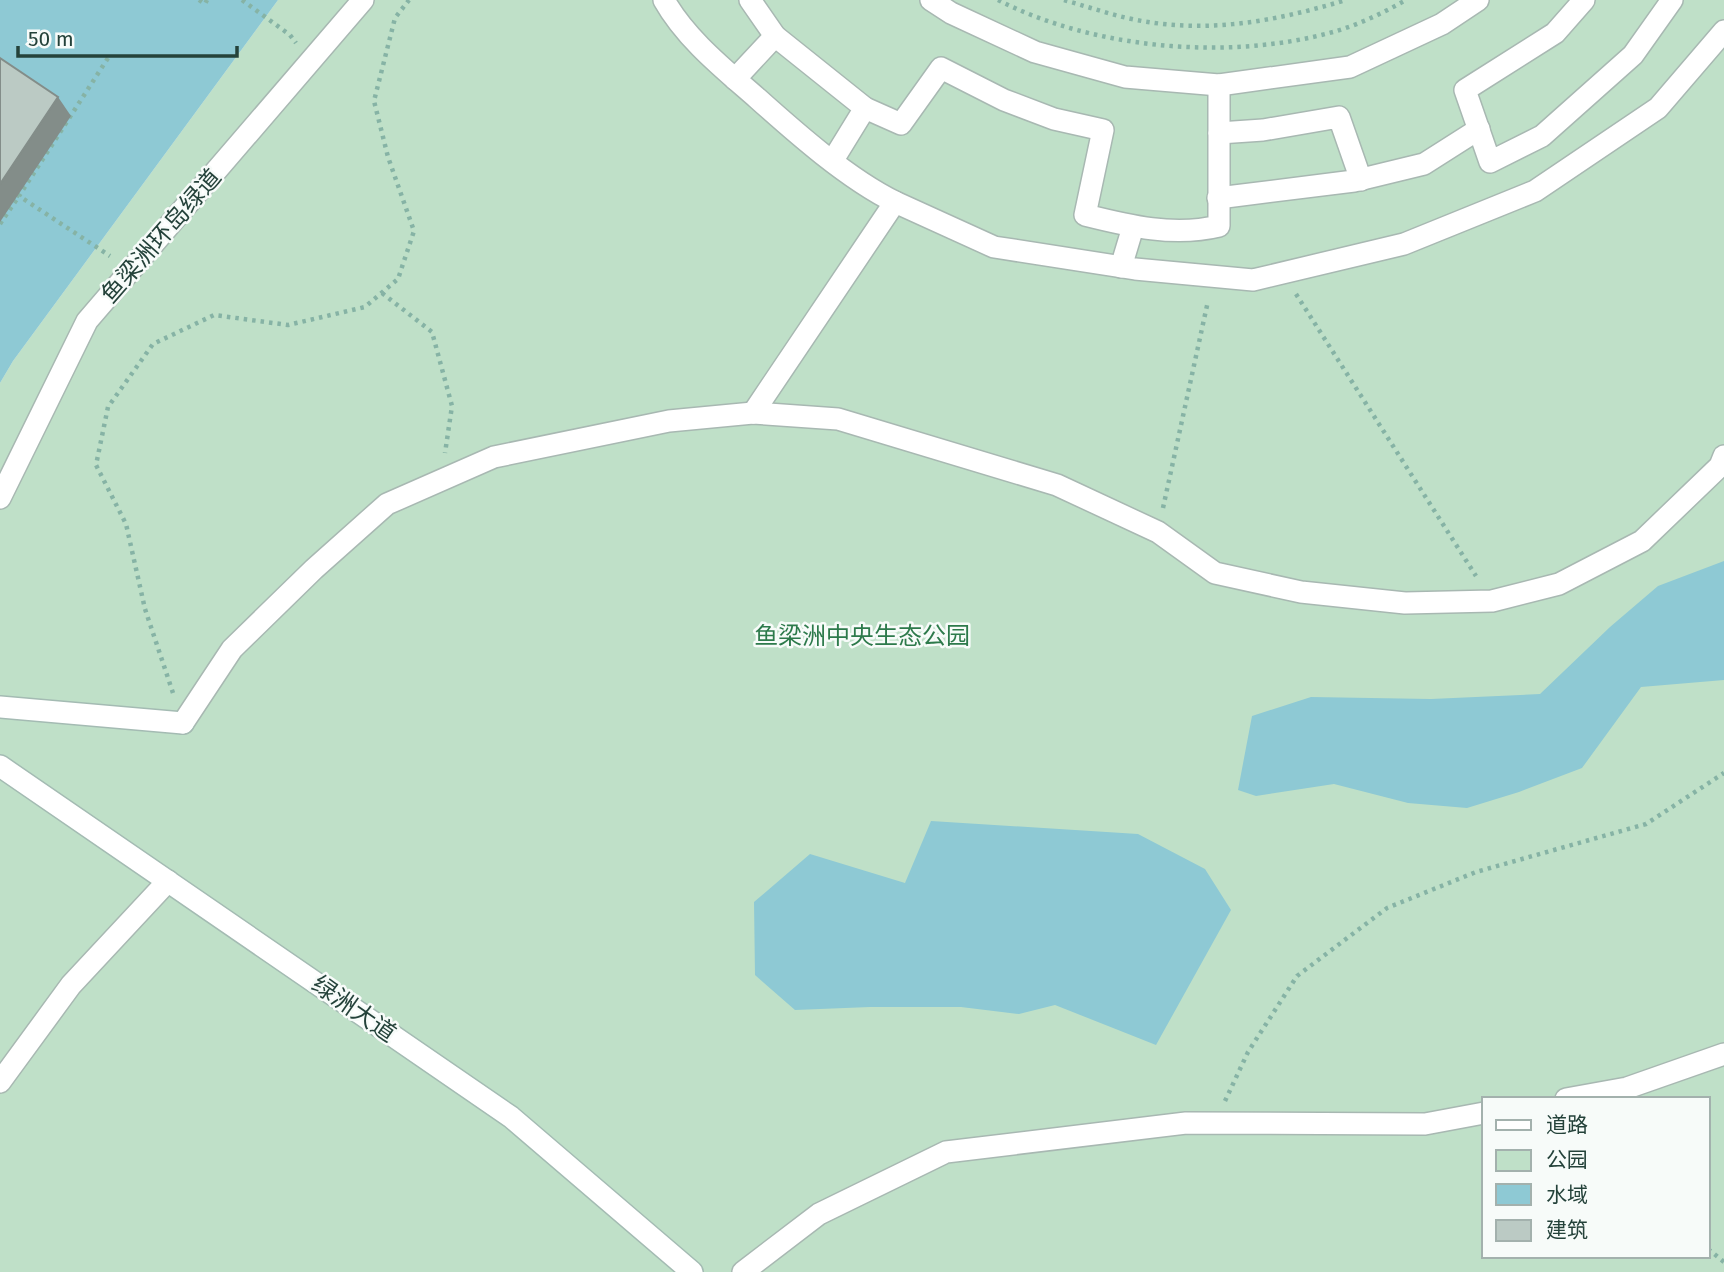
<svg xmlns="http://www.w3.org/2000/svg" width="1724" height="1272" font-family="'Fira Sans','Noto Sans SC',sans-serif">
  <style>
    .green { fill: #bfe0c8; fill-rule: evenodd }
    .water { fill: #8ec9d4 }
    .lines { fill: none; stroke-linecap: round; stroke-linejoin: round }
    .street-casing { stroke: #a8b8b2; stroke-width: 24 }
    .secondary-casing { stroke: #a4bbb3; stroke-width: 24 }
    .path { stroke: #86b3a5; stroke-width: 4.5; stroke-dasharray: 3.5 5; stroke-linecap: butt }
    .street { stroke: #fff; stroke-width: 21 }
    .secondary { stroke: #fff; stroke-width: 21 }
    .shaded-wall { fill: #838d89 }
    .building { fill: #bbcac4; stroke: #838d89; stroke-width: 2 }
    .labels { text-anchor: middle; dominant-baseline: central; stroke-width: 5; stroke-linejoin: round; paint-order: stroke }
    .street-label { font-size: 24px; fill: #24423a; stroke: #f7fbf9 }
    .park-label { font-size: 24px; fill: #2d7a4b; stroke: #f7fbf9 }
  </style>
  <rect width="100%" height="100%" fill="#e6efeb"/>
  <!-- green -->
  <path class="green" d="M278 0H1724V1272H0V383L13 361ZM1484 1099H1708V1256H1484Z"/>
  <!-- water -->
  <g class="water">
    <polygon points="0,0 278,0 13,361 0,383"/>
    <polygon points="1724,561 1724,680 1641,687 1582,768 1519,792 1467,808 1408,803 1334,784 1256,796 1238,790 1252,716 1311,697 1431,699 1540,694 1610,627 1658,586"/>
    <polygon points="931,821 1138,834 1205,869 1231,910 1156,1045 1055,1005 1019,1014 961,1007 870,1007 795,1010 755,975 754,902 810,854 905,883"/>
  </g>
  <g class="lines">
    <!-- street casing -->
    <g class="street-casing">
      <g id="street">
        <path d="M664 0C686 39 724 69 757 98 796 133 848 179 895 202L994 247 1135 269 1253 280 1404 244 1535 191 1658 108 1724 31"/>
        <path d="M750 0 775 36 865 108 901 124 941 68 1004 100 1054 119 1103 130 1085 215C1129 226 1174 237 1219 226V85"/>
        <polyline points="931,0 951,13 1035,52 1125,77 1219,85 1350,67 1442,24 1478,0"/>
        <polyline points="1584,0 1555,33 1465,90 1490,162 1542,136 1633,55 1672,0"/>
        <polyline points="735,79 775,36"/>
        <polyline points="1219,133 1263,130 1339,117 1361,180"/>
        <polyline points="833,160 865,108"/>
        <polyline points="1218,198 1354,181 1424,164 1479,129"/>
        <polyline points="1121,267 1133,227"/>
        <polyline points="753,413 895,202"/>
        <polyline points="0,498 87,321 363,0"/>
        <polyline points="183,723 232,649 314,569 387,504 494,457 669,421 753,413 838,419 1057,485 1158,532 1215,573 1301,592 1405,603 1492,601 1559,584 1642,541 1720,466 1724,456"/>
        <polyline points="0,1082 71,985 168,881"/>
        <polyline points="1566,1099 1627,1088 1724,1054"/>
        <polyline points="743,1272 819,1214 946,1152 1186,1123 1425,1124 1484,1113"/>
      </g>
    </g>
    <!-- secondary casing -->
    <g class="secondary-casing">
      <g id="secondary">
        <polyline points="0,707 183,723"/>
        <polyline points="0,766 511,1117 692,1272"/>
      </g>
    </g>
    <!-- path -->
    <g class="path">
      <polyline points="199,0 205,4 207,0"/>
      <polyline points="242,0 290,35 296,43"/>
      <path d="M998 0C1094 49 1228 61 1333 32 1358 25 1383 13 1406 0"/>
      <path d="M1064 0C1085 6 1106 13 1127 18 1203 35 1273 22 1346 0"/>
      <polyline points="108,58 19,196 110,256"/>
      <polyline points="0,224 19,196"/>
      <polyline points="382,293 432,332 452,406 445,453"/>
      <polyline points="1296,294 1476,576"/>
      <polyline points="1163,508 1208,301"/>
      <polyline points="173,693 145,609 126,524 96,465 108,407 153,344 214,315 288,325 365,307 398,279 414,231 388,157 374,101 395,18 409,0"/>
      <polyline points="1225,1101 1248,1052 1297,976 1387,908 1476,872 1646,824 1724,773"/>
      <polyline points="1708,1249 1724,1262"/>
    </g>
    <!-- street -->
    <use href="#street" class="street"/>
    <!-- secondary -->
    <use href="#secondary" class="secondary"/>
  </g>
  <!-- shaded-wall -->
  <polygon class="shaded-wall" points="58,97 71,116 0,222 0,184"/>
  <!-- building -->
  <polygon class="building" points="0,58 58,97 0,184"/>
  <g class="labels">
    <!-- street labels -->
    <g class="street-label">
      <text transform="translate(161 236) rotate(-49)">鱼梁洲环岛绿道</text>
      <text transform="translate(354 1009) rotate(35)">绿洲大道</text>
    </g>
    <!-- park labels -->
    <g class="park-label">
      <text x="862" y="636">鱼梁洲中央生态公园</text>
    </g>
  </g>
  <!-- legend -->
  <rect x="1482" y="1097" width="228" height="161" fill="#f7fbf9" stroke="#a3b1ad" stroke-width="2"/>
  <rect x="1496" y="1120" width="35" height="10" fill="#ffffff" stroke="#a3b1ad" stroke-width="2"/>
  <text x="1546" y="1132" font-size="21" fill="#24423a">道路</text>
  <rect x="1496" y="1150" width="35" height="21" fill="#bfe0c8" stroke="#a3b1ad" stroke-width="2"/>
  <text x="1546" y="1167" font-size="21" fill="#24423a">公园</text>
  <rect x="1496" y="1184" width="35" height="21" fill="#8ec9d4" stroke="#a3b1ad" stroke-width="2"/>
  <text x="1546" y="1202" font-size="21" fill="#24423a">水域</text>
  <rect x="1496" y="1220" width="35" height="21" fill="#bbcac4" stroke="#a3b1ad" stroke-width="2"/>
  <text x="1546" y="1237" font-size="21" fill="#24423a">建筑</text>
  <!-- scale -->
  <path d="M18 46v10h219v-10" fill="none" stroke="#24423a" stroke-width="3.5"/>
  <text x="28" y="46" font-size="21" fill="#24423a" stroke="#f7fbf9" stroke-width="5" paint-order="stroke">50 m</text>
</svg>
